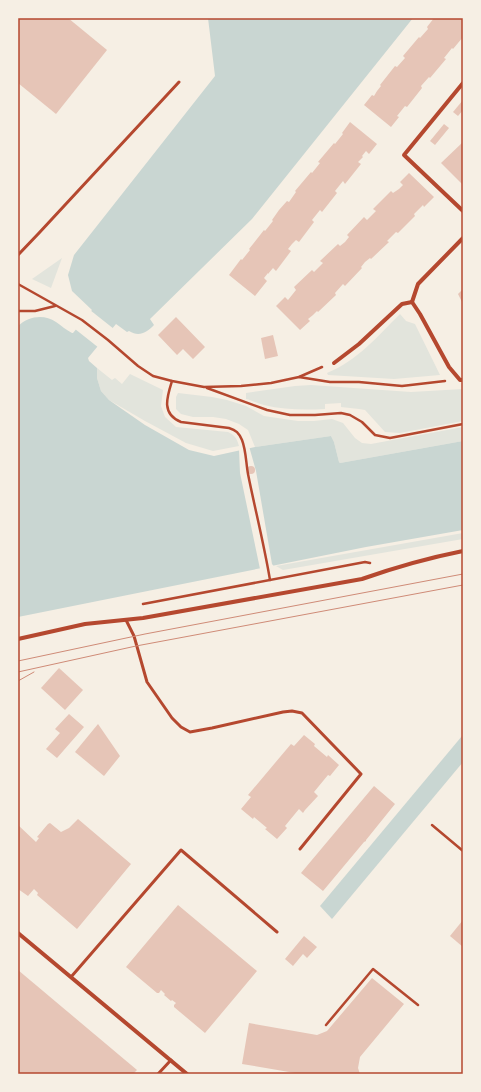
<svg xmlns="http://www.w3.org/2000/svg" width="481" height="1092" font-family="Roboto,sans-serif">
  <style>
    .green { fill: #e2e4dc }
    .water { fill: #c9d6d2 }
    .pier { fill: #f6efe4 }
    .building { fill: #e6c5b7 }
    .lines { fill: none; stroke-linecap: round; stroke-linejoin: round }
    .path { stroke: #b5482f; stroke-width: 2.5 }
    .service { stroke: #b5482f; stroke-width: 3 }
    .minor { stroke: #b5482f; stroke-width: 4 }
    .tram { stroke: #cf8b77; stroke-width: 1 }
    .neatline { fill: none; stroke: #b5482f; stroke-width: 1.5 }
  </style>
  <rect width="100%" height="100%" fill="#f6efe4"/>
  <!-- green -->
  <g class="green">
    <polygon points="62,258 51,288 32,279"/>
    <path d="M400 314 406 321 415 324 440 375 394 379 328 375 327 373C357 361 378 336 400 314Z"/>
    <path d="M97 368 112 380 115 378 122 384 130 374 163 390 161 406 165 417 176 427 228 432C235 435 237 439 239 446L213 451 186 443 145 421 109 400 101 391 97 378Z"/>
    <path d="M311 385 411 392 463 389V421L400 433 385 432 365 410 359 409 341 407V403L325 404V409C305 410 284 410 264 405 258 404 252 400 246 399V393L295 386Z"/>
    <polygon points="178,393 212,397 227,400 246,406 264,416 298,421 314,421 332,419 343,423 355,438 362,443 371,444 463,427 463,441 340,463 339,462 334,442 331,436 255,447 248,430 239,424 226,419 213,417 193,417 181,414 176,409 176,397"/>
    <polygon points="463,533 463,539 283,570 276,566"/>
  </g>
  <!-- water -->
  <g class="water">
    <path d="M208 18H413L252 219 150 319 154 325C146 333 139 337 129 331L127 332 116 324 88 358 89 361 97 368V378L101 391 109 400 145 425 189 450 214 456 255 447 331 436 334 442 339 462 340 463 463 441V530L366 547 18 617V326C29 316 44 314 56 322 62 326 66 330 72 333H73L92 310 72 291 68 275 74 255 215 76Z"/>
    <polygon points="463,735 463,762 332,919 320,906 462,736"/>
  </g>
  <!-- pier -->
  <g class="pier">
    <polygon points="90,310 114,329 99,348 75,329"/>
    <polygon points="249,446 256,471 272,564 275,568 260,571 260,569 240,473 239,449"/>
  </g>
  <!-- building -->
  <g class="building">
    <polygon points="18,18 68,18 107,50 56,114 18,83"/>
    <polygon points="434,18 463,18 463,37 453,49 452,48 444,58 446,59 430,78 429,77 421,86 422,88 407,107 405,106 397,116 399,117 391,127 364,105 372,95 374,96 377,91 381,86 380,85 395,66 397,67 405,58 403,56 419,37 420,38 428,29 427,27"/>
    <polygon points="463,100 463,110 458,116 453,112"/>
    <polygon points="350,122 377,144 369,154 366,151 362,156 363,157 358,162 361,164 345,184 343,181 335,191 337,193 322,212 320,210 312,220 314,222 299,242 296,240 292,244 288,249 291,251 276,271 273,268 268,274 268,273 264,278 267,281 255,296 229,275 241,259 242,260 250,250 249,249 264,230 265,231 273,221 272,220 279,210 287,201 289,202 296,192 295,191 311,172 312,173 320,163 318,162 334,143 335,144 343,134 342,133"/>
    <polygon points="444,124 449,128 435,145 430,141"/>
    <polygon points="463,142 463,185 441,163"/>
    <polygon points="409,173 434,197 424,207 423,205 414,214 415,216 398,233 396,232 387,241 389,242 371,259 370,258 365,262 361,267 362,268 345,286 343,284 335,293 336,295 318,312 317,311 313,315 308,319 310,321 300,330 276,306 285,297 288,300 296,290 294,287 312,270 314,272 323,263 320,261 338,244 340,246 345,242 349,237 347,235 364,217 367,220 376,211 373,209 391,191 393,193 399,189 403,185 400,182"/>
    <polygon points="463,289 463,304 458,294"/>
    <polygon points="176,317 205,347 193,359 183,349 177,355 158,335"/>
    <polygon points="273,335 278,356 265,359 261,338"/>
    <circle cx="251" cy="470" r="4"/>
    <polygon points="59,668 83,690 65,710 41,688"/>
    <polygon points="69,714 84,727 57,758 46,749 60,733 55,729"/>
    <polygon points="98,724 120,756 104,776 75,752"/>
    <polygon points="304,735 315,744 314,746 327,757 328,755 339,765 330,776 328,775 314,792 318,796 305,810 303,813 299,809 285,826 287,828 277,839 265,829 267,828 254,817 253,819 241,809 251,797 248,795 291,744 294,746"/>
    <polygon points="374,786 395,804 366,840 366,841 364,842 323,891 301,873"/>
    <polygon points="78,819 131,864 77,929 37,895 38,893 34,889 28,896 18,889 18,825 36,842 39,838 37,837 48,824 50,823 61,832 69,828"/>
    <polygon points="178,905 257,971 205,1033 174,1007 174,1005 176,1003 172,1000 171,1001 164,995 165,994 161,990 159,993 157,993 126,967"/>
    <polygon points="463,920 463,947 450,936"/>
    <polygon points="304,936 317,947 307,958 303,954 293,966 285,959"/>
    <polygon points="18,970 137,1070 133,1074 18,1074"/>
    <polygon points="372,978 404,1004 360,1057 358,1068 360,1074 301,1074 242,1064 249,1023 317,1035 327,1031"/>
  </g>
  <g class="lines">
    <!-- path -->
    <g class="path">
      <polyline points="18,284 82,320 108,340 138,366 153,376 172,381 204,387 241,386 271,383 299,377 322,367"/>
      <polyline points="18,311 35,311 55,306"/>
      <polyline points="299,377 330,382 359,382 402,386 445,381"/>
      <path d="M172 381C167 397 161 414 181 422L229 428C236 430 239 433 242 440 246 450 246 463 248 474 255 509 264 544 270 580"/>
      <polyline points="207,388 267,410 290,415 315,415 341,413 350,415 362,422 375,435 390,438 463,424"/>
      <polyline points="143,604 365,562 370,563"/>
      <polyline points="432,825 463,851"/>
      <polyline points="326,1025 373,969 418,1005"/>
    </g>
    <!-- service -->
    <g class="service">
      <polyline points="18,255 39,233 179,82"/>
      <polyline points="126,620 134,636 147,682 172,718 181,727 190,732 212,728 283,712 292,711 302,713 361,774 300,849"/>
      <polyline points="71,977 181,850 277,932"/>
      <polyline points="158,1074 171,1060"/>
    </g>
    <!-- minor -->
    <g class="minor">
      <polyline points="463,83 404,155 463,211"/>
      <polyline points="412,302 420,314 449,367 460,380 463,380"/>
      <polyline points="412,302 418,284 463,238"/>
      <polyline points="334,363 359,344 402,304 412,302"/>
      <path d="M18 639 85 624 143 618 362 579C396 567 428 558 463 551"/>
      <polyline points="18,933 187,1074"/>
    </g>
    <!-- tram -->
    <g class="tram">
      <polyline points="18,661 145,634 463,574"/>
      <polyline points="18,672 136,646 463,585"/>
      <polyline points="18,681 34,672"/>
    </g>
  </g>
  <!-- border -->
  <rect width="481" height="1092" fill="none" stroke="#f6efe4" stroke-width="38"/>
  <rect x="19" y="19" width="443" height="1054" class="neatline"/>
</svg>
